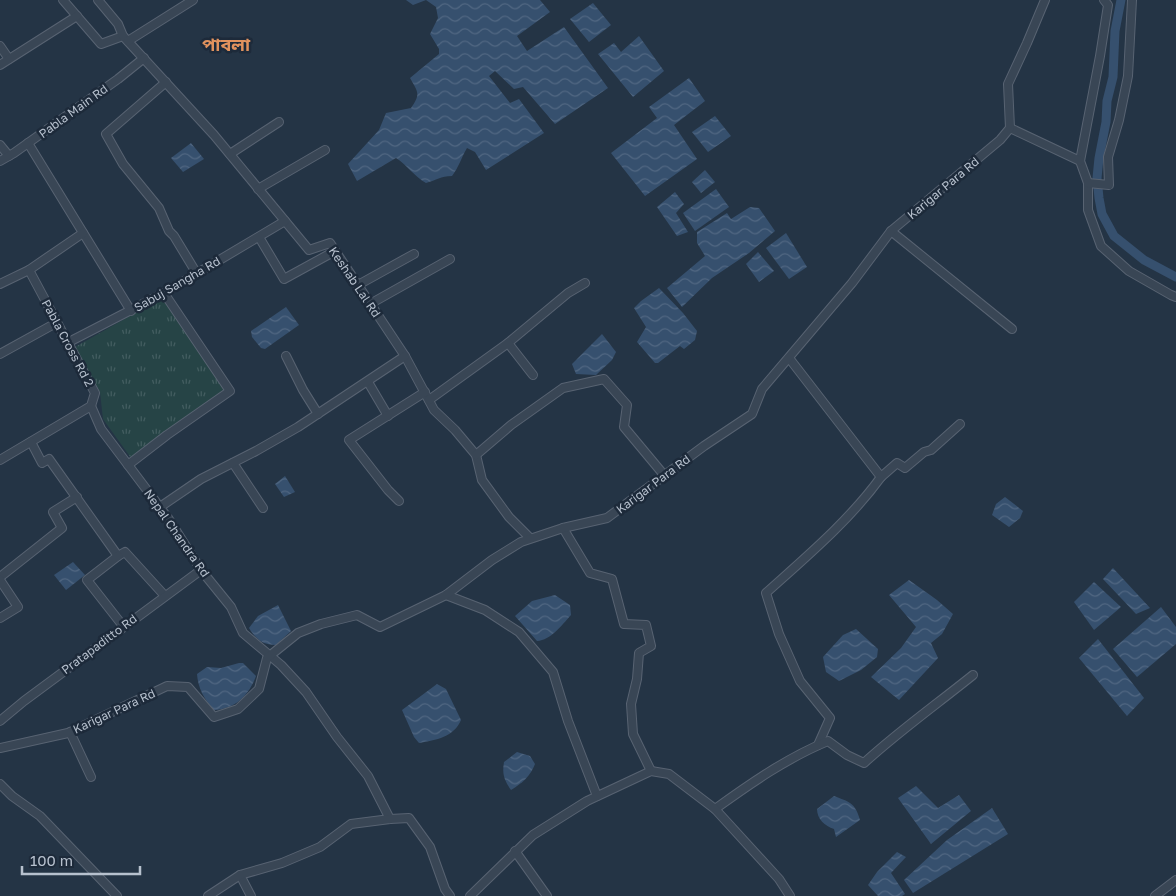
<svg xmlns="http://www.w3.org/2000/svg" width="1176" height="896" font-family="'Golos Text','Noto Sans Bengali',sans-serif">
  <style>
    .park { fill: url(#park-tufts) }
    .water { fill: url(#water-waves) }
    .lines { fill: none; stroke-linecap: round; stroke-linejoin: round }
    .canal { stroke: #36506e; stroke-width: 9 }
    .street-casing { stroke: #586372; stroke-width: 10 }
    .street { stroke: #394655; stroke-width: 8 }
    .labels { text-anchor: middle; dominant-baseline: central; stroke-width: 5; stroke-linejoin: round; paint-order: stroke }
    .street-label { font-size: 12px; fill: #b7c1ce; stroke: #1d2a3a }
    .district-label { font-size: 18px; font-weight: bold; fill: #e1925e; stroke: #1d2a3a }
  </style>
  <defs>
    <pattern id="park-tufts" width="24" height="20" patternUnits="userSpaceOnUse" patternTransform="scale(1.25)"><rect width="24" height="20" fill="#264446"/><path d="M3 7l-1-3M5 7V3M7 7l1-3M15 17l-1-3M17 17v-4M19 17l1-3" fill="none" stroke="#435d60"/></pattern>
    <pattern id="water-waves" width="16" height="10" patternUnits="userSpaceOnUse" patternTransform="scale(1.25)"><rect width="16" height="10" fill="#36506e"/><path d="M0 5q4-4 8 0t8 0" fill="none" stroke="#516782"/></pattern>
  </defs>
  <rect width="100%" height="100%" fill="#243445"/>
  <!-- park -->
  <polygon class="park" points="162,298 226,391 131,458 103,419 100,392 75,347"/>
  <!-- water -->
  <g class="water">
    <path d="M406 0H540L550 12 517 36 527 51 564 27 608 88 555 124 523 87 514 89 495 71 489 76 510 103 519 99 544 133 486 170 475 152 467 148C461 158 459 167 452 176 440 176 437 180 426 183 415 177 407 165 396 158L357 181 348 164 379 130 386 113 411 108C421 94 418 92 410 78L439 54V49L430 34 438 18 436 7 426 0 413 5Z"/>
    <polygon points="593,3 611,25 589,42 570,19"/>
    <polygon points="639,36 664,71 633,97 598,54 614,43 621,52"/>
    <polygon points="689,78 705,101 674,125 697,159 645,196 611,153 657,118 649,107"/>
    <polygon points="715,116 731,136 708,152 692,132"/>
    <polygon points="191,143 204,159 183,172 171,158"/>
    <polygon points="705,170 715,182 701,193 692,182"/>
    <polygon points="716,189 729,207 695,231 683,213"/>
    <polygon points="675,192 684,204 676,213 688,232 677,236 657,207"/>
    <polygon points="750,207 759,208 775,231 749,253 712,278 682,307 667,288 705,256 697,243 697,232 727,213 731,219"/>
    <polygon points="786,233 807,267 789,279 766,248"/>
    <polygon points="758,252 774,271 759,282 746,264"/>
    <polygon points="659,288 683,313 697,331 695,340 684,349 680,346 658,363 655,363 637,342 646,327 634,308 641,301"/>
    <polygon points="286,307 299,325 265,349 261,348 252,337 251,331"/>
    <polygon points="602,334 616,352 612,360 596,375 576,374 572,364"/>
    <polygon points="285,476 295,492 284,497 275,484"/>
    <polygon points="1005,497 1023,511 1020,518 1009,527 992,515 996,504"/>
    <polygon points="73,562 85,575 66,590 54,575"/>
    <polygon points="1113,568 1150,608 1136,614 1103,579"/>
    <polygon points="909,580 937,600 953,614 942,634 931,643 938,658 899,700 871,677 901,648 916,627 889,595"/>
    <polygon points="1094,582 1121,607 1094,630 1074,602"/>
    <path d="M555 595 570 605 571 615C561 626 551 640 537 641L515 616 532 601Z"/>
    <path d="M278 605 291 631 276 645C262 645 256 639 249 628L258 616Z"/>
    <polygon points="1161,607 1176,627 1176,644 1137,677 1113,649"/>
    <polygon points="856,629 878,649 877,657 861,670 839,681 826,672 823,657 843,635"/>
    <polygon points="1098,639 1144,698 1127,716 1079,658"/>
    <path d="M239 663H243L256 676C249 695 236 709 214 710 204 699 198 688 197 674L207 667 221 668Z"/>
    <path d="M437 684 446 689 461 720C454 737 436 740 419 743L414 737 402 710Z"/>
    <path d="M517 752 530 756 535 764C530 777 522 783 511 790 504 780 502 774 504 762Z"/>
    <polygon points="916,786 938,808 959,795 971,811 931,844 898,798"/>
    <path d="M834 796C849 802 855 802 860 820L836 837 834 829C825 826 817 819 817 809Z"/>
    <polygon points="992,808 1008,834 913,893 904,880 947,840"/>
    <polygon points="897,852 906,857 891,873 905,894 902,896 878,896 868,885 877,872"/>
  </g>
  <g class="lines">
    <!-- canal -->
    <polyline class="canal" points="1121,0 1115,31 1113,77 1107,101 1106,122 1099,158 1097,178 1099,198 1102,214 1114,236 1144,260 1176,277"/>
    <!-- street casing -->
    <g class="street-casing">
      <g id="street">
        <polyline points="63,0 101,44 123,36 214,135 309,250 330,243 405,356 434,410 455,430 476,455 482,480 509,517 530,538"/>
        <polyline points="98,0 118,24 123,36"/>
        <polyline points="1104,0 1108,5 1100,56 1080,161 1088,183 1088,210 1101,246 1129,271 1171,295 1176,297"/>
        <polyline points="128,41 193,0"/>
        <polyline points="0,46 9,59"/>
        <polyline points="0,65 77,16"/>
        <polyline points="166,82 106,134 123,164 159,208 169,231 174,236 197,274"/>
        <polyline points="1010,128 1080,161"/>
        <polyline points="28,143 131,311"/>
        <polyline points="0,145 9,156"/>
        <polyline points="230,154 279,122"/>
        <polyline points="0,161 14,153 118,79 144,58"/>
        <polyline points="1088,183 1109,185 1108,157 1119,120 1128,76 1132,0"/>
        <polyline points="258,189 325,150"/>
        <polyline points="891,231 1012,329"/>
        <polyline points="259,237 284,279 335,251"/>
        <polyline points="29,270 83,233"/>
        <polyline points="0,284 29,270 95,393 91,406 0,460"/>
        <polyline points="358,285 414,254"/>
        <polyline points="370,304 450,259"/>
        <polyline points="67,343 164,293 285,221"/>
        <polyline points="508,343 568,293 585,283"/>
        <polyline points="0,354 56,323"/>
        <polyline points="286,356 303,390 318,414"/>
        <path d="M789 358 881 477C849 521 806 557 766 593L779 634 800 681 830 718 818 745"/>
        <polyline points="368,382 388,416"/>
        <polyline points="429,400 508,343 533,375"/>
        <polyline points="91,406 101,429 168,518 201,570 231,607 243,633 281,665 306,692 337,737 368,776 390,819"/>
        <polyline points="31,442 42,463 49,459 118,556 125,552 165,596"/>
        <polyline points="476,455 511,425 563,388 604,379 627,405 624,427 664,475"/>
        <polyline points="233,463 263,508"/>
        <polyline points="128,465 167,435 230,391 164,293"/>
        <polyline points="881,477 897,463 905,468 924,452 931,450 960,424"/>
        <polyline points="399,501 388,490 349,440 425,392"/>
        <polyline points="160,507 201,479 256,451 298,427 405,356"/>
        <polyline points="563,528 590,573 612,579 624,624 646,625 651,646 639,653 637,679 631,704 633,734 651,771"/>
        <polyline points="118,556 87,580 123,626"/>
        <polyline points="0,577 62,528 53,512 77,497"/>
        <polyline points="0,580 18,607 0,618"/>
        <polyline points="446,595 485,610 519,632 553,672 568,721 597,796"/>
        <polyline points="0,721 24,701 201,570"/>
        <polyline points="70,732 91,777"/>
        <polyline points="0,748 68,733 167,686 188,687 214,717 238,709 259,689 267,658 298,633 321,624 357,615 380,627 446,595 492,560 521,542 563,528 607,518 704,446 752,414 762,389 852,283 891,231 1000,140 1010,128 1008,84 1027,43 1045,0"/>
        <polyline points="0,784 12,796 40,816 117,896"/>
        <path d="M715 809C751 783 787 758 828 741L847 755 864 763C899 731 937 704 973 675"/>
        <polyline points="515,851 547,896"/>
        <polyline points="240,875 251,896"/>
        <polyline points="208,896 240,875 282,863 320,847 351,824 390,819 409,818 430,847 445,889 450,896"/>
        <polyline points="470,896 533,835 587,801 651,771 669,774 715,809 779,879 790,896"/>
        <polyline points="1155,896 1176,880"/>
      </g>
    </g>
    <!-- street -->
    <use href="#street" class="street"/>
  </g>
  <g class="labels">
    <!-- street labels -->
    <g class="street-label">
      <text transform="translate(73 111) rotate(-36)">Pabla Main Rd</text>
      <text transform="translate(943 188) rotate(-40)">Karigar Para Rd</text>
      <text transform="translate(355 282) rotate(56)">Keshab Lal Rd</text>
      <text transform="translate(177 284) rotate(-30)">Sabuj Sangha Rd</text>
      <text transform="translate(68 343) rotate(62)">Pabla Cross Rd 2</text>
      <text transform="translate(653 484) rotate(-37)">Karigar Para Rd</text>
      <text transform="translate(177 533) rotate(55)">Nepal Chandra Rd</text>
      <text transform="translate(99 644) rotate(-37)">Pratapaditto Rd</text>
      <text transform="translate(114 711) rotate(-25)">Karigar Para Rd</text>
    </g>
    <!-- district labels -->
    <g class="district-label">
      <text x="226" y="44">পাবলা</text>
    </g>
  </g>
  <!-- scale -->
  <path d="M22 866v8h118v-8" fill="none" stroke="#b7c1ce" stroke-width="2.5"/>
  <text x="30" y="866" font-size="15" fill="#b7c1ce" stroke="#1d2a3a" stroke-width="4" paint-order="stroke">100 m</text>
</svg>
